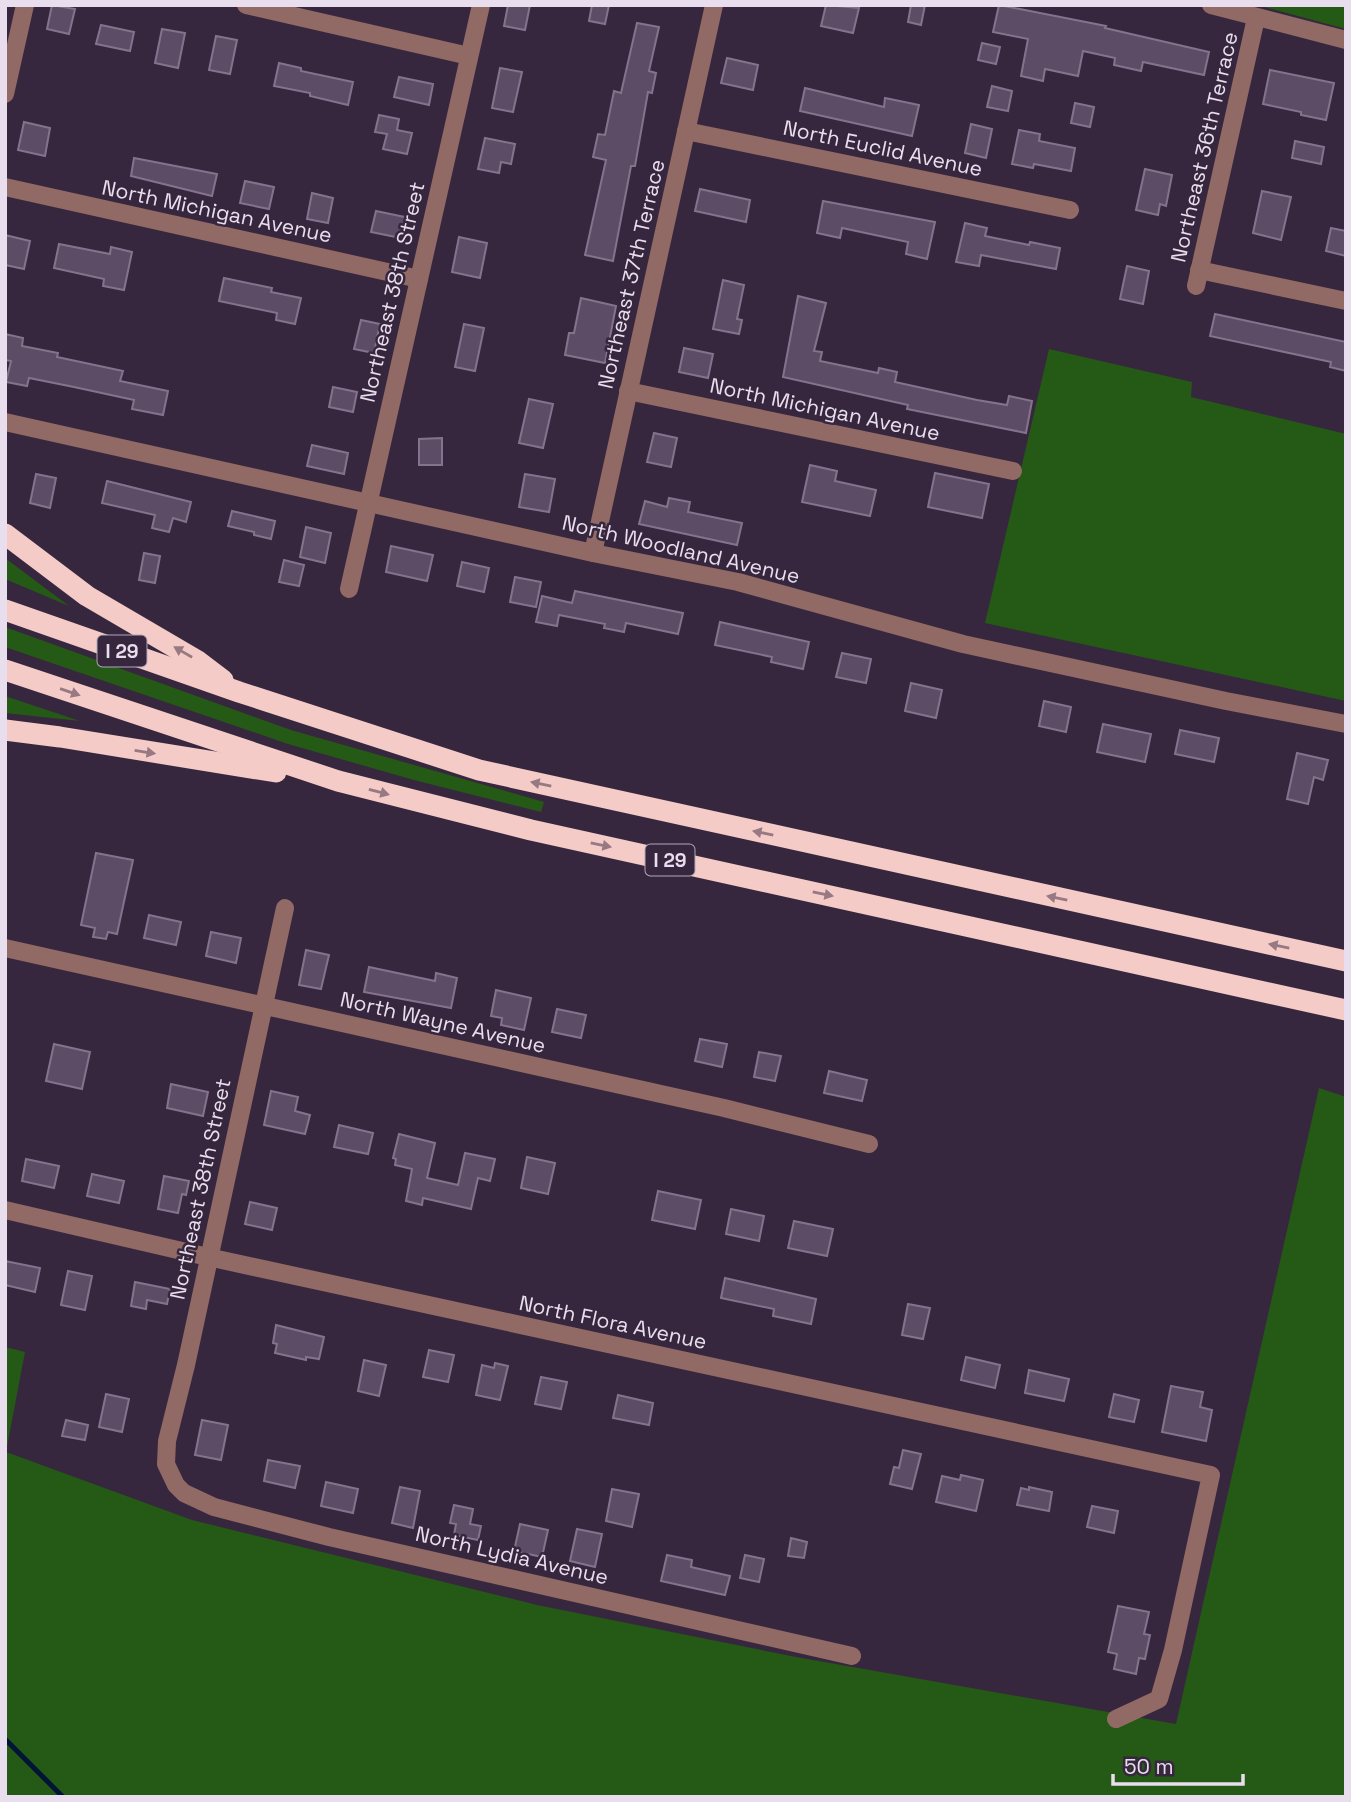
<svg xmlns="http://www.w3.org/2000/svg" width="1351" height="1802" font-family="'Space Grotesk',sans-serif">
  <style>
    .green { fill: #255916 }
    .lines { fill: none; stroke-linecap: round; stroke-linejoin: round }
    .stream { stroke: #001535; stroke-width: 5 }
    .building { fill: #5c4c65; stroke: #85738e; stroke-width: 2 }
    .minor { stroke: #916965; stroke-width: 18 }
    .highway { stroke: #f4cbc7; stroke-width: 21 }
    .oneway { fill: #967982 }
    .labels { text-anchor: middle; dominant-baseline: central; stroke-width: 5; stroke-linejoin: round; paint-order: stroke }
    .shield { fill: #37273e; stroke: #b3a7b8; stroke-width: 2 }
    .shield-label { font-size: 19px; font-weight: bold; fill: #e8deed }
    .street-label { font-size: 21px; fill: #e8deed; stroke: #37273e }
  </style>
  <rect width="100%" height="100%" fill="#37273e"/>
  <!-- green -->
  <g class="green">
    <polygon points="1257,5 1346,5 1346,29"/>
    <polygon points="1049,349 1192,382 1191,397 1346,434 1346,701 985,623"/>
    <polygon points="5,558 69,606 5,579"/>
    <polygon points="5,627 291,730 544,802 541,812 414,780 288,744 5,647"/>
    <polygon points="5,696 80,721 5,713"/>
    <polygon points="1319,1088 1346,1097 1346,1797 5,1797 5,1347 25,1352 6,1452 192,1520 537,1605 796,1657 1176,1724"/>
  </g>
  <g class="lines">
    <!-- stream -->
    <polyline class="stream" points="5,1739 63,1797"/>
  </g>
  <!-- building -->
  <g class="building">
    <polygon points="52,5 75,9 69,34 47,29"/>
    <polygon points="508,5 530,5 525,30 504,26"/>
    <polygon points="592,5 609,5 605,24 589,21"/>
    <polygon points="826,5 859,8 853,33 821,26"/>
    <polygon points="911,5 925,5 921,25 908,22"/>
    <polygon points="999,5 1106,26 1105,28 1209,52 1204,75 1143,62 1141,71 1114,65 1115,58 1083,51 1078,76 1045,69 1043,81 1021,76 1028,39 993,32"/>
    <polygon points="637,23 659,27 649,71 656,73 652,93 648,92 635,166 631,166 613,261 585,255 606,160 593,157 598,134 605,135 614,91 621,93"/>
    <polygon points="101,25 134,32 130,51 96,44"/>
    <polygon points="162,29 185,33 178,68 155,63"/>
    <polygon points="216,36 237,40 230,74 209,70"/>
    <polygon points="982,43 1000,47 996,64 978,60"/>
    <polygon points="727,58 758,65 753,90 721,83"/>
    <polygon points="279,63 301,68 301,71 353,82 348,105 310,96 310,93 274,86"/>
    <polygon points="500,68 522,72 513,112 492,108"/>
    <polygon points="1270,70 1334,83 1326,120 1301,115 1301,112 1263,104"/>
    <polygon points="399,77 433,84 429,105 394,97"/>
    <polygon points="992,86 1012,91 1008,111 987,107"/>
    <polygon points="805,88 884,107 885,98 919,105 912,136 800,111"/>
    <polygon points="1075,103 1094,107 1090,127 1071,123"/>
    <polygon points="379,115 399,119 397,130 412,133 407,154 383,149 387,134 375,132"/>
    <polygon points="24,122 50,128 45,156 18,150"/>
    <polygon points="971,124 992,129 986,158 965,153"/>
    <polygon points="1019,130 1040,134 1039,141 1075,148 1071,171 1034,164 1033,168 1012,164"/>
    <polygon points="485,138 515,144 511,164 501,162 499,173 478,169"/>
    <polygon points="1295,141 1324,147 1321,164 1292,158"/>
    <polygon points="134,158 217,174 212,196 131,176"/>
    <polygon points="1145,169 1172,175 1166,206 1160,204 1158,215 1136,210"/>
    <polygon points="245,181 274,187 269,209 240,203"/>
    <polygon points="700,189 750,200 746,222 695,211"/>
    <polygon points="1262,191 1291,197 1281,240 1253,233"/>
    <polygon points="312,193 333,198 328,223 307,219"/>
    <polygon points="823,201 935,222 927,259 906,254 908,242 842,228 840,238 817,233"/>
    <polygon points="376,211 405,217 401,238 371,232"/>
    <polygon points="965,223 987,228 985,236 1029,245 1030,242 1060,248 1056,269 981,255 979,266 956,262"/>
    <polygon points="1331,228 1346,231 1346,256 1326,251"/>
    <polygon points="5,235 30,241 24,269 5,265"/>
    <polygon points="459,237 487,243 480,278 452,272"/>
    <polygon points="59,244 110,254 111,247 132,252 124,290 103,286 104,279 54,268"/>
    <polygon points="1127,266 1149,271 1143,304 1120,299"/>
    <polygon points="224,278 272,288 271,292 301,298 295,324 276,320 277,313 219,301"/>
    <polygon points="723,280 744,285 737,319 742,320 739,334 713,329"/>
    <polygon points="798,296 826,303 814,351 822,352 820,361 878,373 879,368 897,372 895,382 977,400 1007,405 1009,396 1032,401 1026,433 907,409 908,405 783,377"/>
    <polygon points="581,298 616,306 605,363 565,355 569,333 574,333"/>
    <polygon points="1215,314 1346,342 1346,371 1330,367 1331,362 1210,336"/>
    <polygon points="361,320 380,324 374,353 354,349"/>
    <polygon points="464,324 484,328 475,371 455,367"/>
    <polygon points="5,334 23,338 22,346 58,353 57,357 123,371 120,381 168,391 163,415 132,409 134,400 74,387 29,378 27,386 6,382 11,361 5,360"/>
    <polygon points="684,348 713,354 708,378 679,372"/>
    <polygon points="333,387 357,392 353,412 329,407"/>
    <polygon points="529,399 553,404 543,448 519,443"/>
    <polygon points="654,433 677,438 671,467 647,462"/>
    <polygon points="442,438 442,465 419,465 419,439"/>
    <polygon points="312,445 348,453 344,474 307,466"/>
    <polygon points="810,465 837,471 835,481 876,490 870,516 802,502"/>
    <polygon points="935,473 989,484 982,518 928,507"/>
    <polygon points="36,474 56,478 50,508 30,503"/>
    <polygon points="525,474 555,479 549,512 519,507"/>
    <polygon points="107,481 191,502 186,522 173,518 169,532 152,528 155,515 102,503"/>
    <polygon points="669,498 690,502 688,512 742,523 737,545 639,524 645,501 667,507"/>
    <polygon points="232,511 275,521 271,539 254,535 254,532 228,526"/>
    <polygon points="306,527 331,533 325,563 300,557"/>
    <polygon points="391,546 433,555 427,581 386,572"/>
    <polygon points="144,553 160,556 155,583 139,580"/>
    <polygon points="284,560 304,565 299,586 279,582"/>
    <polygon points="462,562 489,568 484,592 457,586"/>
    <polygon points="515,577 541,582 536,607 510,602"/>
    <polygon points="575,591 683,613 678,634 626,623 624,632 604,628 605,624 559,615 557,626 536,622 542,596 572,603"/>
    <polygon points="720,622 809,642 803,669 771,662 772,657 715,645"/>
    <polygon points="842,653 871,659 866,683 836,677"/>
    <polygon points="911,683 942,690 936,718 905,711"/>
    <polygon points="1044,701 1071,707 1066,732 1039,726"/>
    <polygon points="1103,724 1151,734 1145,762 1097,752"/>
    <polygon points="1180,730 1219,738 1214,762 1175,754"/>
    <polygon points="1297,753 1328,760 1323,780 1314,777 1308,804 1287,799"/>
    <polygon points="96,853 133,860 117,934 108,932 106,939 93,937 95,928 81,925"/>
    <polygon points="149,915 181,922 176,945 144,938"/>
    <polygon points="211,932 241,938 236,963 206,956"/>
    <polygon points="306,950 329,955 321,989 299,985"/>
    <polygon points="369,967 435,981 436,973 457,978 451,1008 364,992"/>
    <polygon points="496,990 531,998 524,1030 501,1025 502,1018 491,1016"/>
    <polygon points="557,1009 586,1015 581,1038 552,1032"/>
    <polygon points="700,1039 727,1044 722,1067 695,1061"/>
    <polygon points="54,1044 90,1052 82,1089 46,1081"/>
    <polygon points="759,1052 781,1056 775,1081 754,1077"/>
    <polygon points="829,1071 867,1080 862,1101 824,1093"/>
    <polygon points="171,1084 208,1092 203,1116 167,1108"/>
    <polygon points="271,1091 298,1097 295,1111 310,1115 305,1134 264,1125"/>
    <polygon points="339,1125 373,1133 368,1154 334,1147"/>
    <polygon points="399,1134 435,1143 427,1178 458,1185 465,1153 495,1159 490,1181 478,1178 471,1209 423,1198 422,1205 406,1201 412,1169 395,1165 396,1159 393,1158"/>
    <polygon points="527,1157 555,1163 548,1194 521,1188"/>
    <polygon points="26,1159 59,1166 54,1188 22,1181"/>
    <polygon points="92,1174 124,1181 119,1203 87,1196"/>
    <polygon points="164,1176 189,1181 186,1195 182,1194 178,1213 158,1209"/>
    <polygon points="658,1191 701,1200 695,1229 652,1220"/>
    <polygon points="250,1202 277,1208 272,1230 245,1224"/>
    <polygon points="731,1209 764,1216 759,1241 726,1234"/>
    <polygon points="794,1221 833,1229 827,1256 788,1248"/>
    <polygon points="5,1261 40,1268 35,1292 5,1285"/>
    <polygon points="68,1271 92,1276 85,1310 61,1305"/>
    <polygon points="725,1278 816,1299 811,1324 773,1316 774,1309 721,1298"/>
    <polygon points="135,1282 170,1289 167,1304 147,1300 146,1309 131,1306"/>
    <polygon points="908,1304 930,1308 923,1339 902,1335"/>
    <polygon points="276,1325 324,1337 319,1359 306,1357 306,1360 275,1353 277,1344 273,1343"/>
    <polygon points="429,1350 454,1355 448,1382 423,1377"/>
    <polygon points="966,1357 1000,1365 995,1388 961,1380"/>
    <polygon points="364,1360 386,1365 379,1396 358,1391"/>
    <polygon points="495,1363 508,1366 500,1400 476,1395 482,1365 494,1368"/>
    <polygon points="1029,1370 1069,1379 1064,1401 1025,1393"/>
    <polygon points="541,1377 567,1382 561,1409 535,1404"/>
    <polygon points="1171,1386 1203,1392 1200,1407 1212,1410 1206,1441 1162,1432"/>
    <polygon points="106,1394 129,1399 122,1432 99,1427"/>
    <polygon points="1114,1394 1139,1400 1134,1422 1109,1417"/>
    <polygon points="618,1395 653,1403 649,1425 613,1418"/>
    <polygon points="66,1420 88,1425 85,1440 62,1436"/>
    <polygon points="202,1420 228,1425 221,1460 195,1455"/>
    <polygon points="903,1450 921,1454 912,1489 890,1484 894,1467 899,1468"/>
    <polygon points="268,1460 300,1466 295,1488 264,1481"/>
    <polygon points="961,1475 983,1480 976,1511 936,1502 942,1476 960,1480"/>
    <polygon points="326,1482 358,1489 353,1513 321,1506"/>
    <polygon points="400,1487 420,1491 413,1528 392,1523"/>
    <polygon points="1029,1487 1052,1492 1049,1511 1017,1505 1021,1488 1029,1490"/>
    <polygon points="612,1489 639,1494 632,1527 606,1521"/>
    <polygon points="454,1505 473,1509 470,1524 481,1526 478,1540 454,1535 456,1524 450,1523"/>
    <polygon points="1092,1506 1118,1511 1114,1533 1087,1527"/>
    <polygon points="520,1524 548,1530 542,1557 514,1551"/>
    <polygon points="577,1529 602,1534 595,1567 570,1561"/>
    <polygon points="791,1538 807,1542 804,1558 788,1556"/>
    <polygon points="667,1555 692,1560 691,1567 730,1576 725,1595 661,1581"/>
    <polygon points="745,1555 764,1559 759,1582 740,1578"/>
    <polygon points="1118,1606 1149,1612 1144,1634 1150,1635 1145,1659 1139,1658 1136,1674 1114,1669 1117,1654 1108,1652"/>
  </g>
  <g class="lines">
    <!-- minor -->
    <g class="minor">
      <polyline points="246,5 469,56"/>
      <polyline points="1211,5 1346,40"/>
      <polyline points="5,94 25,5"/>
      <polyline points="686,131 1070,210"/>
      <polyline points="5,187 419,279"/>
      <polyline points="1199,270 1346,301"/>
      <polyline points="1196,286 1256,18"/>
      <polyline points="628,391 1013,471"/>
      <polyline points="5,422 593,553 738,582 963,644 1226,701 1346,724"/>
      <polyline points="593,553 714,5"/>
      <polyline points="349,589 481,5"/>
      <polyline points="285,908 186,1365 167,1441 166,1464 176,1485 184,1493 214,1507 329,1537 852,1656"/>
      <polyline points="5,948 724,1108 869,1144"/>
      <polyline points="5,1210 208,1257 1211,1475 1173,1650 1159,1699 1116,1719"/>
    </g>
    <!-- highway -->
    <g class="highway">
      <polyline points="5,534 87,596 198,661 223,680"/>
      <polyline points="5,610 239,692 479,770 1346,961"/>
      <polyline points="5,670 338,781 531,830 1346,1010"/>
      <polyline points="5,730 60,737 276,772"/>
    </g>
  </g>
  <!-- one-way arrows -->
  <defs><path id="oneway-solid" d="M-6-.8H1V-3.2L6.5 0L1 3.2V.8H-6Z" transform="scale(1.75)"/></defs>
  <g class="oneway">
    <use href="#oneway-solid" transform="translate(183 652) rotate(-150)"/>
    <use href="#oneway-solid" transform="translate(70 692) rotate(19)"/>
    <use href="#oneway-solid" transform="translate(145 752) rotate(9)"/>
    <use href="#oneway-solid" transform="translate(541 784) rotate(-168)"/>
    <use href="#oneway-solid" transform="translate(379 792) rotate(15)"/>
    <use href="#oneway-solid" transform="translate(763 833) rotate(-168)"/>
    <use href="#oneway-solid" transform="translate(601 845) rotate(12)"/>
    <use href="#oneway-solid" transform="translate(823 894) rotate(12)"/>
    <use href="#oneway-solid" transform="translate(1057 898) rotate(-168)"/>
    <use href="#oneway-solid" transform="translate(1279 946) rotate(-168)"/>
  </g>
  <g class="labels">
    <!-- shield labels -->
    <g class="shield">
      <rect x="97.5" y="635.5" width="49" height="31" rx="5"/>
      <rect x="645.5" y="844.5" width="49" height="31" rx="5"/>
    </g>
    <g class="shield-label">
      <text x="122" y="651">I 29</text>
      <text x="670" y="860">I 29</text>
    </g>
    <!-- street labels -->
    <g class="street-label">
      <text transform="translate(1204 147) rotate(-77)">Northeast 36th Terrace</text>
      <text transform="translate(883 148) rotate(12)">North Euclid Avenue</text>
      <text transform="translate(217 211) rotate(12)">North Michigan Avenue</text>
      <text transform="translate(631 274) rotate(-77)">Northeast 37th Terrace</text>
      <text transform="translate(392 292) rotate(-77)">Northeast 38th Street</text>
      <text transform="translate(825 409) rotate(12)">North Michigan Avenue</text>
      <text transform="translate(681 549) rotate(13)">North Woodland Avenue</text>
      <text transform="translate(443 1022) rotate(13)">North Wayne Avenue</text>
      <text transform="translate(200 1189) rotate(-78)">Northeast 38th Street</text>
      <text transform="translate(613 1322) rotate(12)">North Flora Avenue</text>
      <text transform="translate(512 1555) rotate(13)">North Lydia Avenue</text>
    </g>
  </g>
  <!-- border -->
  <rect width="1351" height="1802" fill="none" stroke="#e8deed" stroke-width="14"/>
  <!-- scale -->
  <path d="M1113 1774v10h130v-10" fill="none" stroke="#e8deed" stroke-width="3.5"/>
  <text x="1124" y="1774" font-size="21" fill="#e8deed" stroke="#37273e" stroke-width="5" paint-order="stroke">50 m</text>
</svg>
